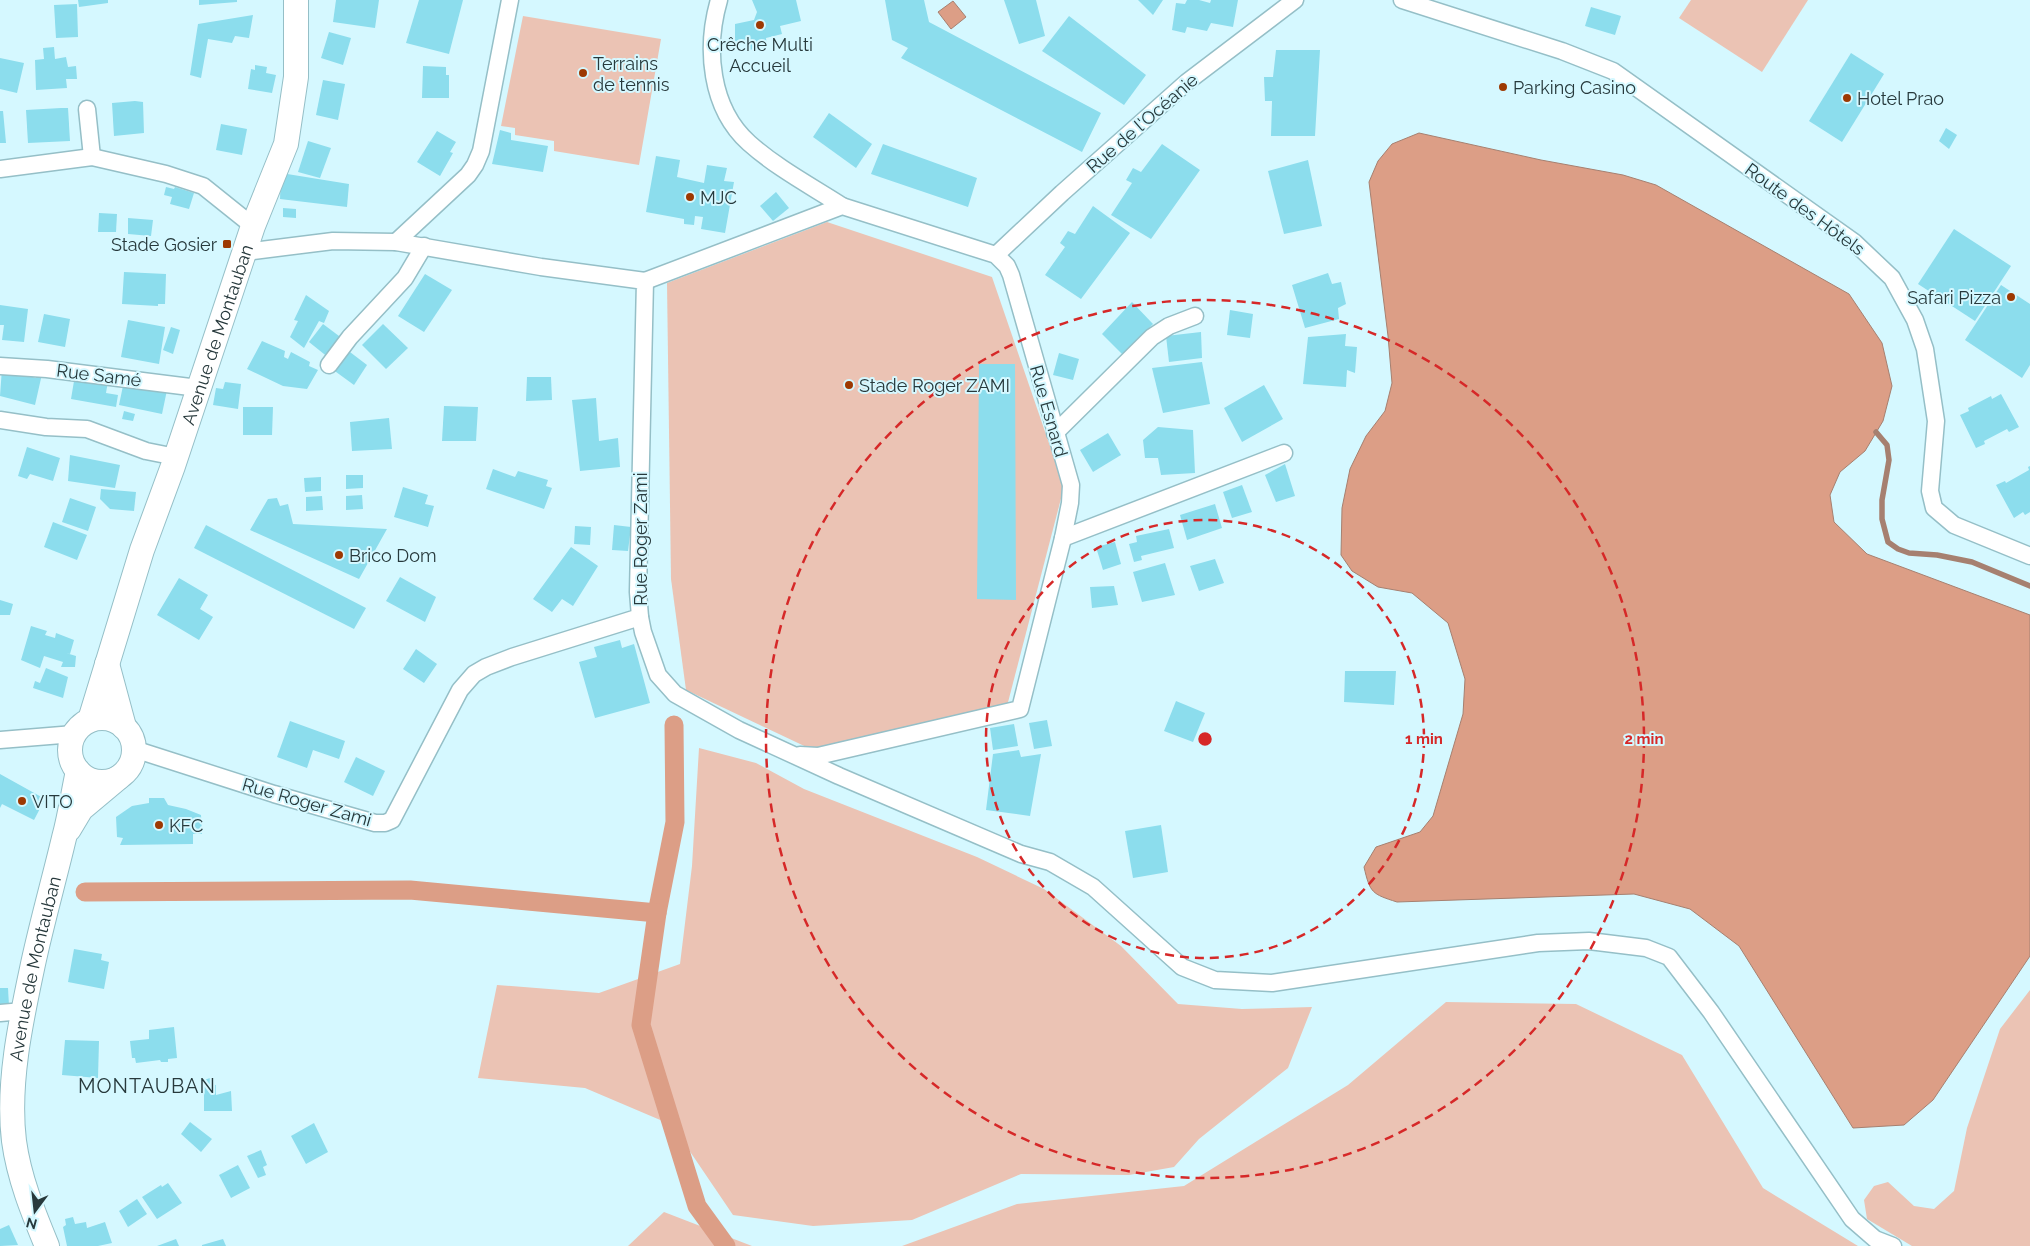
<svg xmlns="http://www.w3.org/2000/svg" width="2030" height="1246" font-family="Raleway,sans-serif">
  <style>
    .green { fill: #ebc3b4 }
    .water { fill: #dc9e86; stroke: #a68070 }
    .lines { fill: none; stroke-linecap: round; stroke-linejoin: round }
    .stream { stroke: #a68070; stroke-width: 5.5 }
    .canal { stroke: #dc9e86; stroke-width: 19 }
    .building { fill: #8cdded }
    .minor-casing { stroke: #95bfc7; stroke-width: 19 }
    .secondary-casing { stroke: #95bfc7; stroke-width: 26 }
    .minor { stroke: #fff; stroke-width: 16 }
    .secondary { stroke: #fff; stroke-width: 24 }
    .ring { fill: none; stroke: #d62828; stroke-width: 2.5; stroke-dasharray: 9 6 }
    .poi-dot { fill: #9d3902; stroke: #d5f8ff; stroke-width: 2 }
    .labels { text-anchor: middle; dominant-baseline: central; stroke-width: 4; stroke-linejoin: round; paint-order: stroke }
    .poi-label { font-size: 18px; fill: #27393c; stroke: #d5f8ff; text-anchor: start }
    .street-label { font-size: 18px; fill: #27393c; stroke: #d5f8ff }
    .quarter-label { font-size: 20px; letter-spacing: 1px; fill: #27393c; stroke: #d5f8ff }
    .centre { fill: #d62828; stroke: #d5f8ff; stroke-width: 2.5 }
    .ring-label { font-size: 15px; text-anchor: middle; font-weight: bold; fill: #d62828; stroke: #d5f8ff; stroke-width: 4; stroke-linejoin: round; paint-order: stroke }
  </style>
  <rect width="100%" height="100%" fill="#d5f8ff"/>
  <!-- green -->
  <g class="green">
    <polygon points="1691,0 1808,0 1762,72 1679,18"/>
    <polygon points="523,16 661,39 639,165 554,151 554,141 515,135 515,128 501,126"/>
    <polygon points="827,222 992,277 1064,487 1006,710 817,752 686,690 671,579 667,283"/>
    <polygon points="699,748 756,763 804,789 977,857 1044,889 1121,946 1178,1004 1242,1009 1312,1007 1288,1068 1199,1139 1174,1167 1129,1175 1021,1174 912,1220 813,1226 733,1215 672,1125 585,1088 478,1078 497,985 599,993 680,964 692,866"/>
    <polygon points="2030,990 2030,1246 1912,1246 1867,1219 1864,1200 1874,1186 1888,1182 1914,1206 1934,1209 1954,1191 1967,1128 2000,1029"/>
    <polygon points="1446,1002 1576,1004 1682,1055 1763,1188 1858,1246 902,1246 1017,1204 1184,1186 1348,1085"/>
    <polygon points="664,1212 752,1246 628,1246"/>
  </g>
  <!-- water -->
  <g class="water">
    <polygon points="953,1 966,17 951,29 938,12"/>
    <path d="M1419 133 1541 160 1623 175 1656 185 1849 294 1882 343 1892 386 1883 421 1865 451 1840 472 1830 495 1834 522 1867 554 2030 615V956L1933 1100 1904 1125 1853 1128 1739 946 1690 909 1634 894 1397 902C1372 894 1370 893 1364 867L1376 847 1420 832 1433 816 1463 714 1465 679 1448 623 1412 593 1378 587 1352 571 1341 555 1342 508 1350 469 1366 436 1385 411 1392 383 1388 336 1369 182 1378 161 1392 144Z"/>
  </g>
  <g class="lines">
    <!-- stream -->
    <polyline class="stream" points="1876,432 1887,445 1889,460 1882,500 1882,519 1888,542 1898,549 1909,553 1937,555 1972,562 2030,586"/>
    <!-- canal -->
    <g class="canal">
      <polyline points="674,725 675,822 657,913 641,1025 697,1206 726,1246"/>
      <polyline points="85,892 410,890 657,913"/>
    </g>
  </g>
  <!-- building -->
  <g class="building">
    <polygon points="78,0 108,0 108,3 79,7"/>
    <polygon points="199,0 237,0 237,2 199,5"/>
    <polygon points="336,0 379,0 375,28 333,22"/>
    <polygon points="419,0 463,0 449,54 406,43"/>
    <polygon points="752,0 796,0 801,21 780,26 782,34 766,38 767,47 749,50 748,39 735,42 735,24 754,20 757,12"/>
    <polygon points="885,0 924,0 929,22 1101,113 1082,152 901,58 908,48 892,40"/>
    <polygon points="1004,0 1036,0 1045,36 1019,44"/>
    <polygon points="1138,0 1163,0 1153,15"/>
    <polygon points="1187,0 1199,0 1210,3 1211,0 1238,0 1233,27 1211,23 1207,31 1187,27 1185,33 1172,30 1176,3 1185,4"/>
    <polygon points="77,4 78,37 56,38 54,5"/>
    <polygon points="1591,7 1621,16 1615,35 1585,26"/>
    <polygon points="253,15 249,38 235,36 232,43 208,39 201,78 190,75 198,24"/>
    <polygon points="1069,16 1146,75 1124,105 1042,51"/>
    <polygon points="329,32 351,38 343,65 321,58"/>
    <polygon points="54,47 55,59 66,57 68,67 76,66 77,79 66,79 67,88 36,90 35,60 44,59 43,48"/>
    <polygon points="1276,50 1320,50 1315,136 1271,136 1272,101 1265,101 1264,77 1273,77"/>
    <polygon points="1851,53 1884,74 1842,142 1809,121"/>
    <polygon points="0,58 24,63 17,93 0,89"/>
    <polygon points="255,65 267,67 266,73 276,75 272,93 248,89 251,69 255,70"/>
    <polygon points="423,66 446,67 446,75 449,75 449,98 422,98"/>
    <polygon points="323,80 345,84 338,120 316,115"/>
    <polygon points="135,101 143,102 144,133 114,136 112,103"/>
    <polygon points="61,108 68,108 70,141 28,143 26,110"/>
    <polygon points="0,111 3,111 6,143 0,143"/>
    <polygon points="829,113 872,144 856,168 813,137"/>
    <polygon points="221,124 247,129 242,155 216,150"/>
    <polygon points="1946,128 1957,135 1949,149 1939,141"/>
    <polygon points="500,130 511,133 511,140 548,146 543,172 492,164"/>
    <polygon points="437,131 456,142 450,152 453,153 440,176 417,162"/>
    <polygon points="308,141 331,148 320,178 298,172"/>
    <polygon points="883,144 977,178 968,207 871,174"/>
    <polygon points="1162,144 1200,170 1151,239 1111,215 1132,183 1126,180 1133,168 1141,172"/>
    <polygon points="656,156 680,160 677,177 704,183 707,165 727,168 724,181 734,182 725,233 701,229 703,217 695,216 694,225 684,224 684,219 646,212"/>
    <polygon points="1308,160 1322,226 1284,234 1268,171"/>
    <polygon points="281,173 349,184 347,207 280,199"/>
    <polygon points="166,187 174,189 175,187 194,193 189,209 170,204 172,197 164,195"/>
    <polygon points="776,192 789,208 773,221 760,206"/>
    <polygon points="1093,206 1130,233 1081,299 1045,275 1065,247 1060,243 1068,231 1075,234"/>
    <polygon points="283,208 296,209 296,218 283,217"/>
    <polygon points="99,213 117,214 116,232 98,232"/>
    <polygon points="128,218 153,220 151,236 128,234"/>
    <polygon points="1954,229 2011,266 1975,321 1918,284"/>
    <polygon points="124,272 166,274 165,304 158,304 158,306 122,304"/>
    <polygon points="1328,273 1332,284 1341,282 1346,304 1338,308 1339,319 1305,328 1292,285"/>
    <polygon points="425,274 452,290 424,332 398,316"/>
    <polygon points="2001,285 2030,304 2030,365 2022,378 1965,340"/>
    <polygon points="306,295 329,311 324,323 319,321 304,348 290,337 298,321 294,320"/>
    <polygon points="1132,302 1153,324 1123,355 1102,334"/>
    <polygon points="0,305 28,309 24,342 2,340 4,325 0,325"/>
    <polygon points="1230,310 1253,314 1250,338 1227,335"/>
    <polygon points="44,314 70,319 65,347 38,342"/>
    <polygon points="128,320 165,327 159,364 121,357"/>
    <polygon points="323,324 343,339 329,358 309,342"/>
    <polygon points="383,324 408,348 386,369 362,345"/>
    <polygon points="171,327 180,330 173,354 163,350"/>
    <polygon points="1201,332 1202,358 1169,362 1166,336"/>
    <polygon points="1346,334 1345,346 1357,347 1355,373 1347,370 1346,387 1303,384 1308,337"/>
    <polygon points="262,341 285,351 284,357 288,359 291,352 310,362 309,366 318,370 307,389 283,386 247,369"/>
    <polygon points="346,349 367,365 354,385 332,369"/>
    <polygon points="1059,353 1079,359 1073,380 1053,375"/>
    <polygon points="1202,362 1210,404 1163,413 1152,368"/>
    <polygon points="979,364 1015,364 1016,600 977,599"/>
    <polygon points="2,368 36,378 37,373 42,374 35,405 0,396"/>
    <polygon points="75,375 108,381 106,393 118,395 116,407 71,399"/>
    <polygon points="527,377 551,377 552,400 526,401"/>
    <polygon points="124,381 167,390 162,414 119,405"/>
    <polygon points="225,382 241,384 238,409 213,405 216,388 223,389"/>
    <polygon points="1264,385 1283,419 1242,442 1224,408"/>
    <polygon points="2001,394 2019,427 2009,432 2007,429 1984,441 1985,444 1976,448 1960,415 1969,411 1968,408 1991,396 1992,399"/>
    <polygon points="596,398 599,441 618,438 620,467 580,471 572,400"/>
    <polygon points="444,406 478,407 476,441 442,441"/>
    <polygon points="243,407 273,407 272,435 243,435"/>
    <polygon points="124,411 135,414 133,421 122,419"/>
    <polygon points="389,418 392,449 352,451 350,422"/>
    <polygon points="1158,427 1193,430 1195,473 1161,475 1158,458 1145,458 1143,440"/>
    <polygon points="1108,433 1121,455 1093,472 1080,450"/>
    <polygon points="27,447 60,458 53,481 30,474 27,479 18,476"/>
    <polygon points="70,455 120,465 115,488 68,481"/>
    <polygon points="1285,464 1295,496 1276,502 1265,475"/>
    <polygon points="2030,466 2030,512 2025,515 2023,512 2014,518 1996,485 2005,481 2006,483 2029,470 2028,467"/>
    <polygon points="493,469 515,477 518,471 548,480 546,486 552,488 544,509 486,489"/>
    <polygon points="346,475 363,475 363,488 346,489"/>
    <polygon points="321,477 321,491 305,492 304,478"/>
    <polygon points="1242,485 1252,512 1232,518 1223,492"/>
    <polygon points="403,487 428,495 425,504 434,506 428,527 394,517"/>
    <polygon points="101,489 136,492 134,511 110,509 100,499"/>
    <polygon points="362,495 363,509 346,510 346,496"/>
    <polygon points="322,496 323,510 306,511 306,497"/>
    <polygon points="70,498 96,507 88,531 62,522"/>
    <polygon points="277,498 280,506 288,504 293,524 387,529 359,579 250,530 268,499"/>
    <polygon points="1215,504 1222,528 1187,540 1180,515"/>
    <polygon points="53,522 87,535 77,560 44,547"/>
    <polygon points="206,525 366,608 354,629 194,548"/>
    <polygon points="614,525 631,527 628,551 612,550"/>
    <polygon points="575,526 591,527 590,545 574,544"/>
    <polygon points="1169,529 1174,548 1141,556 1142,560 1134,562 1129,544 1137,542 1136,536"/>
    <polygon points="1115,542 1121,564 1103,570 1096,547"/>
    <polygon points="571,547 598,566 573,606 562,599 552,612 533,599"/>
    <polygon points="1215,559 1224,583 1199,591 1190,566"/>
    <polygon points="1165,563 1175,595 1142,602 1133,572"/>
    <polygon points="400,577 436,597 425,622 386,601"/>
    <polygon points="179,578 208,595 200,609 213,617 199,640 157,615"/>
    <polygon points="1114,586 1118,605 1092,608 1090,587"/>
    <polygon points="0,600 13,604 10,615 0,615"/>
    <polygon points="31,626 47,631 45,635 55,638 56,633 74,640 70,654 66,653 76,656 75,667 61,667 63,662 44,656 40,668 21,660"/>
    <polygon points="620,640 622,648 634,644 650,703 595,718 579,662 597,657 594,647"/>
    <polygon points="416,649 437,664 424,683 403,669"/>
    <polygon points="46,668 68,677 63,698 33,688 35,681 40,683"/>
    <polygon points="1345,671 1396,671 1394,705 1344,702"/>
    <polygon points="1176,701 1205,713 1193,742 1164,731"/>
    <polygon points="1047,720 1052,746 1034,749 1029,723"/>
    <polygon points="290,721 345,741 339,759 313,750 307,768 277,757"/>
    <polygon points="1014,724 1018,746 993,750 990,728"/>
    <polygon points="1019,750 1021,757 1041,754 1030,816 986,810 993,754"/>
    <polygon points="356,757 385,771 373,796 344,782"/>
    <polygon points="0,774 45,799 34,820 2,804 0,808"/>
    <polygon points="149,798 164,798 168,805 186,809 201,815 202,834 193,834 193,844 120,845 123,838 117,837 116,817 132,806 149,803"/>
    <polygon points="1161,825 1168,872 1133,878 1125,831"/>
    <polygon points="74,949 102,954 101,960 109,962 104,989 68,982"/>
    <polygon points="0,988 8,988 9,1006 0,1006"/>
    <polygon points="174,1027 177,1058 168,1059 168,1062 161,1062 160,1060 136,1063 135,1058 132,1058 130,1041 149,1039 149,1030"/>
    <polygon points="65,1040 99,1041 98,1078 62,1075"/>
    <polygon points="210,1078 211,1084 216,1085 216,1095 231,1091 232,1111 204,1111 204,1080"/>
    <polygon points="190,1122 212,1139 201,1152 181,1134"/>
    <polygon points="314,1123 328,1152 306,1164 291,1136"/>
    <polygon points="261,1150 267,1165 263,1167 266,1175 258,1178 247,1156"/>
    <polygon points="238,1165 250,1188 231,1198 219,1175"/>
    <polygon points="168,1183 182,1203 157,1219 142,1197 161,1185 162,1187"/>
    <polygon points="137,1199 147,1214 128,1227 119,1211"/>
    <polygon points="73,1217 75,1224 86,1222 87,1228 105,1222 112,1243 98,1246 67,1246 63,1227 66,1225 65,1219"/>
    <polygon points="9,1225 18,1245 0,1246 0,1229"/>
    <polygon points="176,1239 179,1246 157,1246"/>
    <polygon points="223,1239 226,1246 202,1246 202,1245"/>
  </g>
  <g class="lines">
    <!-- minor casing -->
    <g class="minor-casing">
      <g id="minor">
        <path d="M719 0C705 48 710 108 749 143 777 168 811 186 842 206"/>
        <polyline points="1402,0 1562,51 1613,71 1854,242 1892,278 1915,320 1925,349 1936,421 1930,491 1934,508 1954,525 2030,556"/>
        <polyline points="87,109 92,157"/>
        <polyline points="0,169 92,157 166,174 203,186 253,226"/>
        <polyline points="396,242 468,175 475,165 481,151 510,0"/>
        <polyline points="996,255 1062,193 1187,82 1295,0"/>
        <polyline points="645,281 842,206 996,255 1007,266 1011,275 1071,485 1070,503 1063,538 1020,709 818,756 800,755"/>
        <polyline points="329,365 350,337 405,278 424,246"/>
        <polyline points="0,366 47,369 198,388"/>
        <polyline points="0,420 46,427 87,429 146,451 176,457"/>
        <polyline points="1055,433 1152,337 1169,326 1195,316"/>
        <polyline points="1063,538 1284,453"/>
        <polyline points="640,617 643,632 658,675 675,694 739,730 839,776 1021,854 1050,862 1093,887 1182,967 1215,980 1272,983 1538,943 1589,941 1646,948 1669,957 1711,1012 1852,1219 1875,1239 1893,1246"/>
        <polyline points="0,740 74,734"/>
        <polyline points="134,749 274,794 375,823 385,823 392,820 460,690 474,674 486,667 512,657 640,617 638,592 645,281 541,267 396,242 333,241 245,252"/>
        <polyline points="0,1013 23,1011"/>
      </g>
    </g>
    <!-- secondary casing -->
    <g class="secondary-casing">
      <g id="secondary">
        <polyline points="107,664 124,727"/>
        <circle cx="102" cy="750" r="32"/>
        <path id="s1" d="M90 720 142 550 173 466 253 226 286 144 296 77V0"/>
        <polyline points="69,829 81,809 118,778"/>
        <path id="s2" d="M47 1246C33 1212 19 1178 14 1141 7 1084 21 1020 33 964 42 922 54 880 64 838 70 816 73 794 78 771"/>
      </g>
    </g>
    <!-- minor -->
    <use href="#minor" class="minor"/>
    <!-- secondary -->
    <use href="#secondary" class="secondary"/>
  </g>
  <!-- distance rings -->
  <g class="ring">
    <circle cx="1205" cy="739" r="219"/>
    <circle cx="1205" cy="739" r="439"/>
  </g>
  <!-- markers -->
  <g class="poi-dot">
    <circle cx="760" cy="25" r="5"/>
    <circle cx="583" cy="73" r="5"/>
    <circle cx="1503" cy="87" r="5"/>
    <circle cx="1847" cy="98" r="5"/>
    <circle cx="690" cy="197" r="5"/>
    <rect x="222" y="239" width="10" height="10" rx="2.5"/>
    <circle cx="2011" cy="297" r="5"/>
    <circle cx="849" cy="385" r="5"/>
    <circle cx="339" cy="555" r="5"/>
    <circle cx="22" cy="801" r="5"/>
    <circle cx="159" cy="825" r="5"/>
  </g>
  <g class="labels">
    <!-- poi labels -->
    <g class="poi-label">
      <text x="760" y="44" text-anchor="middle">Crêche Multi<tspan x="760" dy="21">Accueil</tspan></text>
      <text x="593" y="63">Terrains<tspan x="593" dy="21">de tennis</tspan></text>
      <text x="1513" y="87">Parking Casino</text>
      <text x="1857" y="98">Hotel Prao</text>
      <text x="700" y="197">MJC</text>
      <text x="217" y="244" text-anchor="end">Stade Gosier</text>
      <text x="2001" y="297" text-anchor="end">Safari Pizza</text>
      <text x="859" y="385">Stade Roger ZAMI</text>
      <text x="349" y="555">Brico Dom</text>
      <text x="32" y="801">VITO</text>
      <text x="169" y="825">KFC</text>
    </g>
    <!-- street labels -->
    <g class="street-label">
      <text transform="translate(1142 123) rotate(-41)">Rue de l'Océanie</text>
      <text transform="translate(1805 209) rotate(36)">Route des Hôtels</text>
      <text stroke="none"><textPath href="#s1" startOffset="406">Avenue de Montauban</textPath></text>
      <text transform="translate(99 375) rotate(7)">Rue Samé</text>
      <text transform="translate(1049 411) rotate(74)">Rue Esnard</text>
      <text transform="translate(640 539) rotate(-90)">Rue Roger Zami</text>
      <text transform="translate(307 802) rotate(16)">Rue Roger Zami</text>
      <text stroke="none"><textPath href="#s2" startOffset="285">Avenue de Montauban</textPath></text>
    </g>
    <!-- quarter labels -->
    <g class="quarter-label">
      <text x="147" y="1086">MONTAUBAN</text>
    </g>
  </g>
  <circle cx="1205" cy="739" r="8" class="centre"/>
  <g class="ring-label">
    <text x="1424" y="744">1 min</text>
    <text x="1644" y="744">2 min</text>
  </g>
  <!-- north arrow -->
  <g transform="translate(35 1211) rotate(195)" stroke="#d5f8ff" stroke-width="4" paint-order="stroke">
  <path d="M0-4L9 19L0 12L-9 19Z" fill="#27393c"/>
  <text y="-8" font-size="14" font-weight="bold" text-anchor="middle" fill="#27393c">N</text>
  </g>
</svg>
